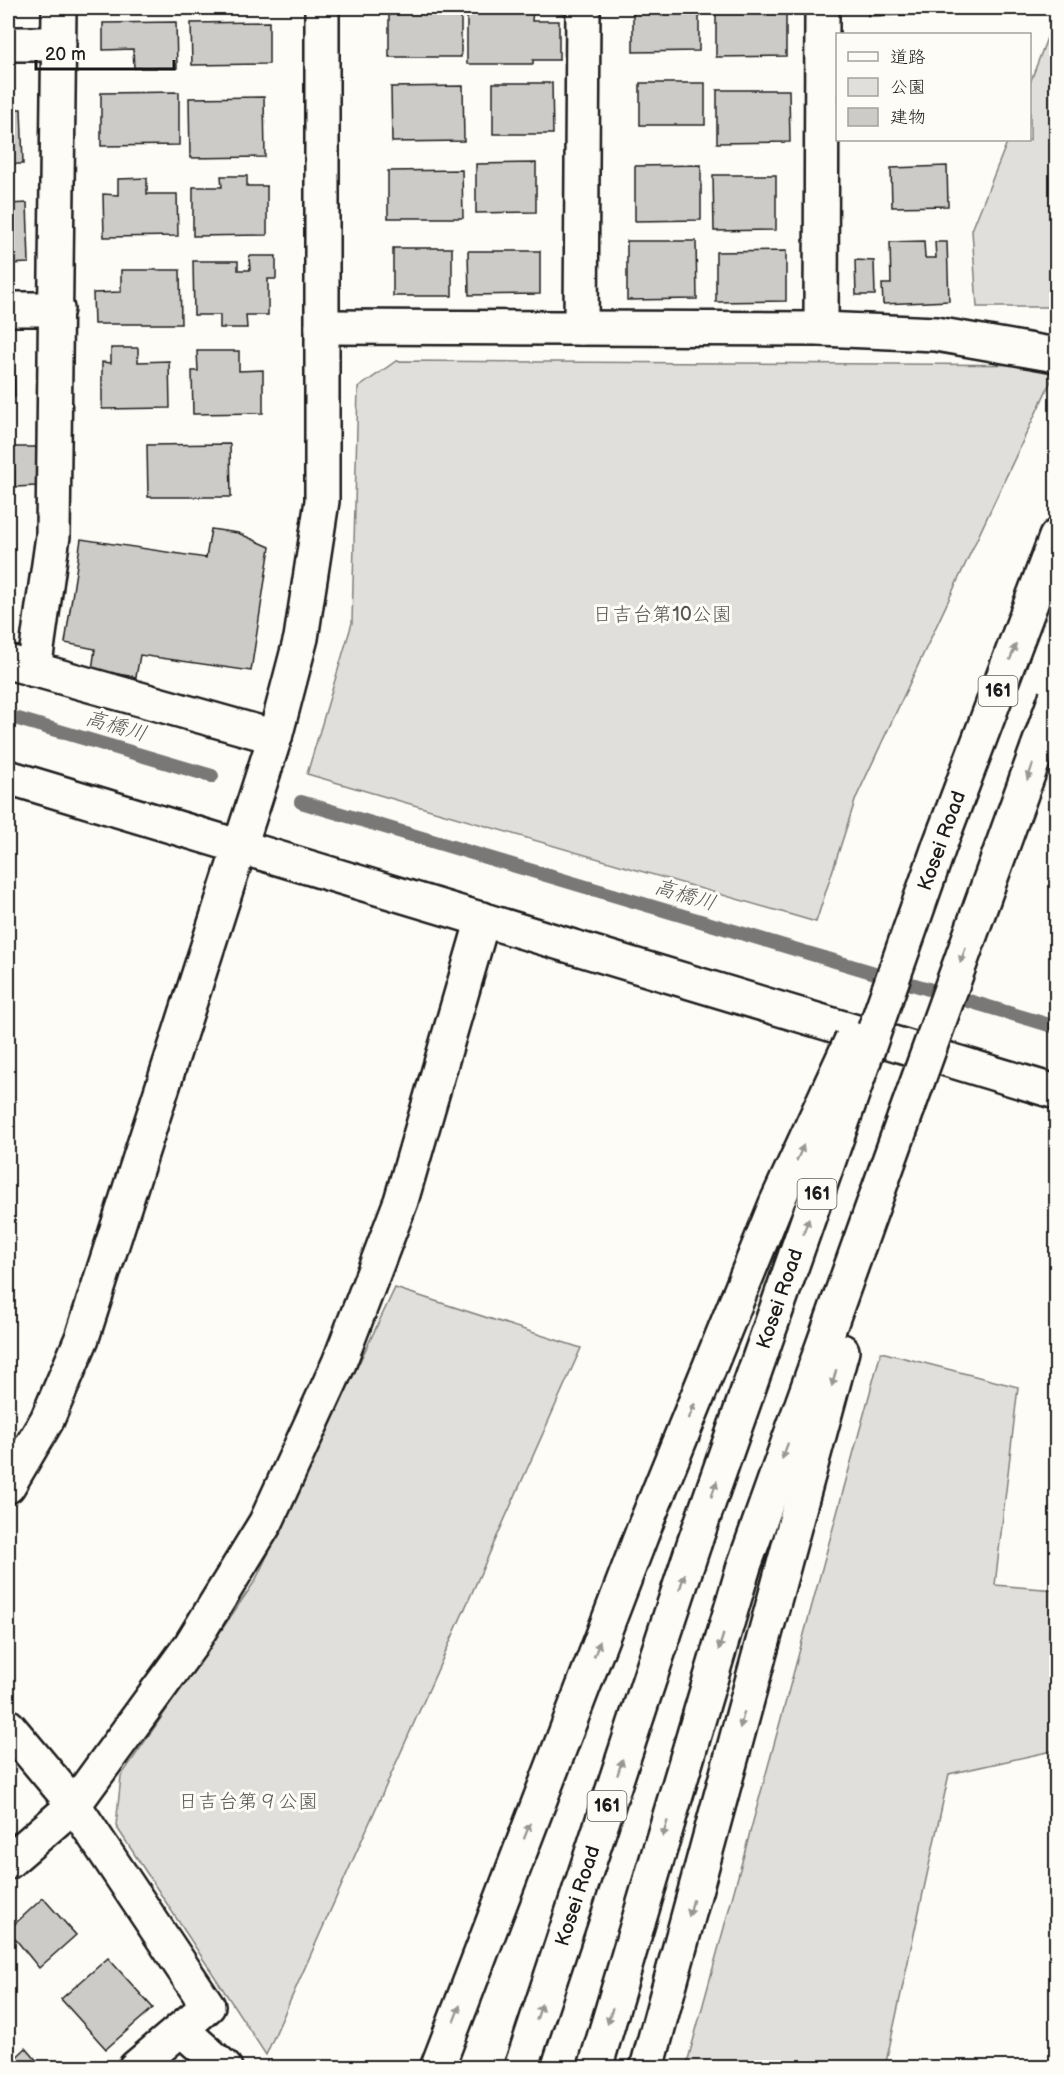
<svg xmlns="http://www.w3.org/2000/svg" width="1064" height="2075" font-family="'Balsamiq Sans','Klee One',sans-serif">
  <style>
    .green { fill: #e0dfdb; stroke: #7e7e7c; stroke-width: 1.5 }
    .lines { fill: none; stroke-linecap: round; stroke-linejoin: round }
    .stream { stroke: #797876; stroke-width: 14 }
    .building { fill: #cccbc8; stroke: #1c1c1c; stroke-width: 1.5 }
    .minor-casing { stroke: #1c1c1c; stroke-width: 38 }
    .highway-casing { stroke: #1c1c1c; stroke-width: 38 }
    .minor { stroke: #fdfcf7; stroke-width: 33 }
    .highway { stroke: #fdfcf7; stroke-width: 33 }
    .highway-bridge-casing { stroke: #1c1c1c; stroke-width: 38; stroke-linecap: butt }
    .highway-bridge { stroke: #fdfcf7; stroke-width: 33 }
    .oneway { fill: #989794 }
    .labels { text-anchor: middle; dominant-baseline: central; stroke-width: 6; stroke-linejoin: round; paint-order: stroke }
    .shield { fill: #fdfcf7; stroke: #605f5e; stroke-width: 1.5 }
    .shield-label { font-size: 18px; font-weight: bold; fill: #1c1c1c }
    .park-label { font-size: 20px; fill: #575655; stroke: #fdfcf7 }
    .street-label { font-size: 20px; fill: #1c1c1c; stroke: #fdfcf7 }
    .water-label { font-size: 21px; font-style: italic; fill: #5a5a58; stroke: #fdfcf7 }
  </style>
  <rect width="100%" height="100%" fill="#fdfcf7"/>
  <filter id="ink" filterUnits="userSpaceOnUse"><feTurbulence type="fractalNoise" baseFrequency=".0167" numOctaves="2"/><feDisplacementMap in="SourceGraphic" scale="12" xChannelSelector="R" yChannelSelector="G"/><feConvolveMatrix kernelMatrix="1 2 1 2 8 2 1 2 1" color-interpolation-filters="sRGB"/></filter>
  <g filter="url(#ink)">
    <!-- green -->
    <g class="green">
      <polygon points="1056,14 1056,289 1049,307 977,307 972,230 1008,140 1030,140 1030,83"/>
      <polygon points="396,361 1056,365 1056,370 856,798 816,922 307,774 352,623 358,388"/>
      <polygon points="395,1288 581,1348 266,2055 116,1826 121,1776 255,1581"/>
      <polygon points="881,1352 1018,1387 995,1585 1056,1590 1056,1753 1052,1751 949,1774 885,2067 686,2067"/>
    </g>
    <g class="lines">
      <!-- stream -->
      <g class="stream">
        <polyline points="8,716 212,776"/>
        <polyline points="301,802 1056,1027"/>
      </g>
    </g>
    <!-- building -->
    <g class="building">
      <polygon points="467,8 533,8 532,21 559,21 559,60 533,60 533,64 467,64"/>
      <polygon points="633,8 699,8 699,51 633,52"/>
      <polygon points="716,8 786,8 786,56 716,57"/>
      <polygon points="868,8 938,8 938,14 868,16"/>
      <polygon points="461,9 461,57 389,57 389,10"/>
      <polygon points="176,22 177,68 134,68 133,49 103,50 103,23"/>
      <polygon points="269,22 269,64 192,65 191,23"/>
      <polygon points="493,83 552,83 553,134 493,134"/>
      <rect x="640" y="83" width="65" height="42"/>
      <polygon points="463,86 464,141 392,142 391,87"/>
      <polygon points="717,90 789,90 790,142 717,143"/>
      <polygon points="179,92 179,145 101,146 101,93"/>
      <polygon points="264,97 265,157 190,158 189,98"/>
      <polygon points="8,109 21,109 23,164 8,164"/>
      <polygon points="536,163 536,212 476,213 476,164"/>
      <polygon points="701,165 701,220 635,221 635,166"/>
      <polygon points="947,166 948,206 892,207 891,168"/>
      <polygon points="462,170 463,218 388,218 388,171"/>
      <polygon points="713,175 776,175 776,230 714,231"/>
      <polygon points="221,176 247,176 247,186 267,186 267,235 193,236 193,187 222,187"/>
      <polygon points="147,178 147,194 177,194 178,236 104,237 103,194 118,195 118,179"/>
      <polygon points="27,203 29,263 8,264 8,204"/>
      <polygon points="627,241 696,241 697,299 627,300"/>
      <polygon points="924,241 925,258 936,258 935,242 947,242 949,301 883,304 882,284 891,284 890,242"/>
      <rect x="393" y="248" width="59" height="48"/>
      <polygon points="468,251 540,251 540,294 469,295"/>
      <polygon points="786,251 786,301 716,302 716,252"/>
      <polygon points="249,256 276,256 276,279 268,279 268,315 246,315 247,328 220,328 220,315 194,315 193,261 238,261 238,270 250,270"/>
      <polygon points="855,260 874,261 875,295 856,295"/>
      <polygon points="121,270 180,270 181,324 94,324 93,293 121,292"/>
      <polygon points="111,348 138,348 138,362 169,361 170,408 102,409 102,362 111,363"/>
      <polygon points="197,351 239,351 239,371 263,370 263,413 193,414 192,371 198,371"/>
      <polygon points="8,354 14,354 15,397 8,397"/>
      <polygon points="230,444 231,497 148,497 147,445"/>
      <polygon points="14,447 36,447 36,486 15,487"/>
      <polygon points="211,529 238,533 270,547 251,671 140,655 136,677 92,670 95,649 65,643 81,539 206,558"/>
      <polygon points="43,1898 76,1935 39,1968 8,1930"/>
      <polygon points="108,1958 153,2008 106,2049 61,1999"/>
      <polygon points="26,2048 43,2068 8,2068 8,2065"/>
    </g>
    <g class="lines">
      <!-- minor casing -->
      <g class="minor-casing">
        <g id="minor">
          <polyline points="8,44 59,44"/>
          <polyline points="8,309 57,309"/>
          <polyline points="322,327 821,329 936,334 1056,355"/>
          <polyline points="581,328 583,8"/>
          <polyline points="821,329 822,8"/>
          <polyline points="8,662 275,737"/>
          <polyline points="34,670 53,536 59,8"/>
          <polyline points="8,777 1056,1092"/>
          <polyline points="8,1486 47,1420 82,1338 275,737 301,638 322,501 322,8"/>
          <polyline points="8,1726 74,1805 208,2006 135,2068"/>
          <polyline points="8,1862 74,1805 190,1646 266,1522 339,1363 401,1201 483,919"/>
          <polyline points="181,2029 225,2068"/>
        </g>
      </g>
      <!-- highway casing -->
      <g class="highway-casing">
        <g id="highway">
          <polyline points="940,844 1056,537"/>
          <polyline points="437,2068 646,1523"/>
          <polyline points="521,2068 694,1544"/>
          <polyline points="595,2068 744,1566 904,1119"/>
          <polyline points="647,2068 842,1351"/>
        </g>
      </g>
      <!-- minor -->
      <use href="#minor" class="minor"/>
      <!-- highway -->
      <use href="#highway" class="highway"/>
      <!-- highway-bridge casing -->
      <g class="highway-bridge-casing">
        <g id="highway-bridge">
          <polyline points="904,1119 1056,697"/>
          <polyline points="646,1523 776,1204 852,1039"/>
          <polyline points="694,1544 940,844"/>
        </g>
      </g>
      <!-- highway-bridge -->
      <use href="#highway-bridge" class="highway-bridge"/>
    </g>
    <!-- one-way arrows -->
    <defs><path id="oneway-solid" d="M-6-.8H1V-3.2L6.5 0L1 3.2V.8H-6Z" transform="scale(1.5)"/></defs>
    <g class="oneway">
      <use href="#oneway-solid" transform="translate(1013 652) rotate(-69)"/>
      <use href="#oneway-solid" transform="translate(1030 772) rotate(110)"/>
      <use href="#oneway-solid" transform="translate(963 955) rotate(110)"/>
      <use href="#oneway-solid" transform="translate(800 1153) rotate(-66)"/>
      <use href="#oneway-solid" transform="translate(806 1226) rotate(-71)"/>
      <use href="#oneway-solid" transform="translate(834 1378) rotate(105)"/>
      <use href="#oneway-solid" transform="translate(692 1411) rotate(-68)"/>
      <use href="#oneway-solid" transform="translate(785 1451) rotate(110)"/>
      <use href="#oneway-solid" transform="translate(714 1489) rotate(-71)"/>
      <use href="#oneway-solid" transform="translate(682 1582) rotate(-72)"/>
      <use href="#oneway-solid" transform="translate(721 1642) rotate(107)"/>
      <use href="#oneway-solid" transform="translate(597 1649) rotate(-69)"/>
      <use href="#oneway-solid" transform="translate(742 1720) rotate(105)"/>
      <use href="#oneway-solid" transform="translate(620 1767) rotate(-72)"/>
      <use href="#oneway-solid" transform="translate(665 1829) rotate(107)"/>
      <use href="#oneway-solid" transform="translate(527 1831) rotate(-69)"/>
      <use href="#oneway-solid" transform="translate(691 1908) rotate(105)"/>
      <use href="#oneway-solid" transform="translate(539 2012) rotate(-72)"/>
      <use href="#oneway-solid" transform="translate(457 2013) rotate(-69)"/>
      <use href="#oneway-solid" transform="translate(610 2016) rotate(107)"/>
    </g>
  </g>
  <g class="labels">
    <!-- shield labels -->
    <g class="shield">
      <rect x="978.5" y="676" width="39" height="30" rx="4.5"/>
      <rect x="797.5" y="1179" width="39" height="30" rx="4.5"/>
      <rect x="587.5" y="1791" width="39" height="30" rx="4.5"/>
    </g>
    <g class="shield-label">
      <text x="998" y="691">161</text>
      <text x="817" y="1194">161</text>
      <text x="607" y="1806">161</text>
    </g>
    <!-- park labels -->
    <g class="park-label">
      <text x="662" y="615">日吉台第10公園</text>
      <text x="248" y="1802">日吉台第９公園</text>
    </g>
    <!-- street labels -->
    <g class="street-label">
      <text transform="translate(942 841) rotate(-70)">Kosei Road</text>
      <text transform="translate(780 1299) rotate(-71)">Kosei Road</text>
      <text transform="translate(578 1896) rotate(-72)">Kosei Road</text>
    </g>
    <!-- water labels -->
    <g class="water-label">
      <text transform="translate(116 726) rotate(16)">高橋川</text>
      <text transform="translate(685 895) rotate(17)">高橋川</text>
    </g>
  </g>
  <!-- margin -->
  <rect width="1064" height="2075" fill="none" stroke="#fdfcf7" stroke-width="30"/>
  <rect x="15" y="15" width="1034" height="2045" fill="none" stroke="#1c1c1c" stroke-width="2" filter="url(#ink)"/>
  <!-- legend -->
  <rect x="836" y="33" width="195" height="108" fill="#fdfcf7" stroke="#a3a29f" stroke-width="1.5"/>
  <rect x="848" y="52" width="30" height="9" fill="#fdfcf7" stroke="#a3a29f" stroke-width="1.5"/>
  <text x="890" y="63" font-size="18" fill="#1c1c1c">道路</text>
  <rect x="848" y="78" width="30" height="18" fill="#e0dfdb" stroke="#a3a29f" stroke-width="1.5"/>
  <text x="890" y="93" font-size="18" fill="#1c1c1c">公園</text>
  <rect x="848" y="108" width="30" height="18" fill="#cccbc8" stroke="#a3a29f" stroke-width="1.5"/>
  <text x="890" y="123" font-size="18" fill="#1c1c1c">建物</text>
  <!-- scale -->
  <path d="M36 60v9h138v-9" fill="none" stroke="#1c1c1c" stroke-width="3"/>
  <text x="45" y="60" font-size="18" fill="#1c1c1c" stroke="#fdfcf7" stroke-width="4.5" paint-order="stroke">20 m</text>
</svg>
